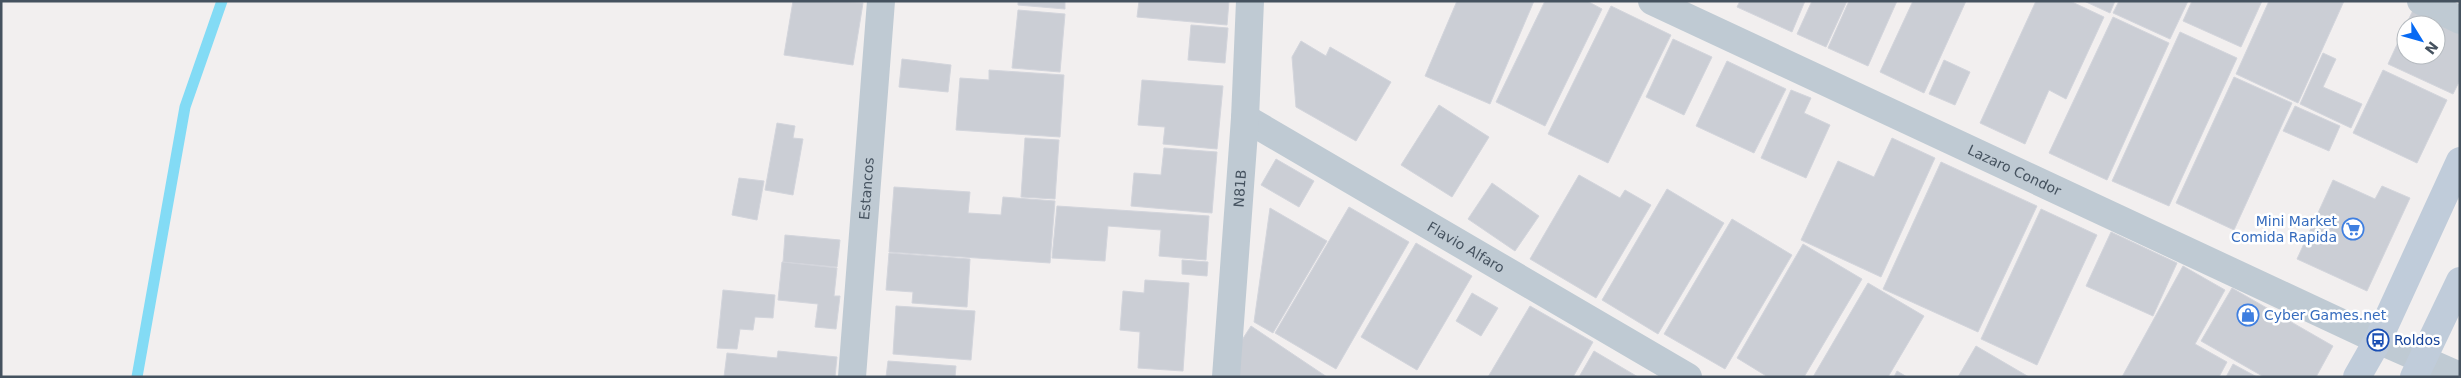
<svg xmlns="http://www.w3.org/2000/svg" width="2461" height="378" font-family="'DejaVu Sans',sans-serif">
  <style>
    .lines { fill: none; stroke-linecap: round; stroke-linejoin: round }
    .stream { stroke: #83dbf5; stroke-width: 11 }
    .building { fill: #cbced5; stroke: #d3d5dc }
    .minor { stroke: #bfcad3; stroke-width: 28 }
    .secondary { stroke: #c0ccda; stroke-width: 28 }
    .labels { text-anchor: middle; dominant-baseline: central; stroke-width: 5; stroke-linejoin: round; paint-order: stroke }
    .street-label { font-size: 14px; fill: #45525f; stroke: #fff }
    .shop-label { font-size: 14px; fill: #366cbe; stroke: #fff; text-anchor: end }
    .transit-label { font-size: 14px; fill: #164399; stroke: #fff; text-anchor: start }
  </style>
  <rect width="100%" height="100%" fill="#f2efef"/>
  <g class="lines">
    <!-- stream -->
    <polyline class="stream" points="137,377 185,107 222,1"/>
  </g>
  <!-- building -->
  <g class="building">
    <polygon points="793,1 863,3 853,65 784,55"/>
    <polygon points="1018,1 1065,1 1065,9 1018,5"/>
    <polygon points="1139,1 1229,1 1227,25 1137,17"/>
    <polygon points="1457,1 1534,1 1490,104 1425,76"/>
    <polygon points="1545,1 1587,1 1602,9 1545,126 1496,102"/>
    <polygon points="1740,1 1805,1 1792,32 1737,7"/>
    <polygon points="1812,1 1847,1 1826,47 1797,34"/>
    <polygon points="1849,1 1897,1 1868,66 1828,48"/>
    <polygon points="1913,1 1966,1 1924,93 1880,72"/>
    <polygon points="2036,1 2070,1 2104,17 2066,99 2049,90 2025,144 1980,123"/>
    <polygon points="2084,1 2115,1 2110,13"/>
    <polygon points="2119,1 2188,1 2170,39 2113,13"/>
    <polygon points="2192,1 2262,1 2241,47 2183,21"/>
    <polygon points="2269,1 2344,1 2298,103 2236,74"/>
    <polygon points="1611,6 1671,35 1608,163 1548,134"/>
    <polygon points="2415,6 2460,27 2460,80 2453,94 2388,64 2406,25 2406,55 2436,55 2436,25 2406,25"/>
    <polygon points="1018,10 1065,14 1060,72 1012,68"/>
    <polygon points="2113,17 2169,43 2107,180 2049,153"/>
    <polygon points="1191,25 1228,28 1225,63 1188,60"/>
    <polygon points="2180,32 2237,58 2169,206 2112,181"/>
    <polygon points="1673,39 1712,57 1684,115 1646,97"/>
    <polygon points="1301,41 1326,56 1330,47 1391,82 1356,141 1296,107 1292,57"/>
    <polygon points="2323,53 2336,59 2323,87 2362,104 2351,128 2300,104"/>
    <polygon points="902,59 951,65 948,92 899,87"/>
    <polygon points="1944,60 1970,72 1955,105 1929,94"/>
    <polygon points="1727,61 1786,89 1754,153 1696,126"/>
    <polygon points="989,70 1064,75 1060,137 956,130 960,78 989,80"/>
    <polygon points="2383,70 2447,100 2417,163 2353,133"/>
    <polygon points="2234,77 2292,103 2234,230 2176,203"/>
    <polygon points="1142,80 1223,86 1217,149 1163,144 1165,127 1138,125"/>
    <polygon points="1791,90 1811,98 1804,113 1830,125 1806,178 1761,158"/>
    <polygon points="1439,105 1489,137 1452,197 1401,165"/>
    <polygon points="2295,106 2340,126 2329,151 2283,131"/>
    <polygon points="777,123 795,126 793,138 803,139 793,195 765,190"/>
    <polygon points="1025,138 1059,140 1055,199 1021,197"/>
    <polygon points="1892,138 1935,158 1881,277 1801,240 1838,161 1874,177"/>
    <polygon points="1164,148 1217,152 1212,213 1131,206 1134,173 1161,175"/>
    <polygon points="1276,159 1314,181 1299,207 1261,185"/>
    <polygon points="1941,162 2037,206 1978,332 1883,289"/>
    <polygon points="1579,175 1620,198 1625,190 1651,205 1596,298 1530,259"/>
    <polygon points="739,178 764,181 757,220 732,215"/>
    <polygon points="2333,180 2375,199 2382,186 2410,198 2367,291 2297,259"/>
    <polygon points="1492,183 1539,216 1515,251 1468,219"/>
    <polygon points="894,187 970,192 968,213 1001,215 1003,197 1055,201 1050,263 889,252"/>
    <polygon points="1667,189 1724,223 1658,334 1602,300"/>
    <polygon points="1057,206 1209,216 1206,260 1159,256 1161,230 1108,226 1105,261 1052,258"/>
    <polygon points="1349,207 1409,242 1336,369 1275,333"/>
    <polygon points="1270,208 1327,241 1273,333 1254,322"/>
    <polygon points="2041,209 2097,235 2037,365 1981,339"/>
    <polygon points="1732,219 1792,255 1725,369 1664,334"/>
    <polygon points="2111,232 2177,263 2153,316 2086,286"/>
    <polygon points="785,235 840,240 837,267 783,262"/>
    <polygon points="1416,243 1472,276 1417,370 1361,337"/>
    <polygon points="1803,244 1862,279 1804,377 1768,377 1737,358"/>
    <polygon points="889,253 970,259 967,307 912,303 913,292 886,290"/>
    <polygon points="1182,260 1208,262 1207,276 1182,274"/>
    <polygon points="782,262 837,268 834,296 840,296 836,329 815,327 818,304 778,300"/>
    <polygon points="2183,266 2225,290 2195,344 2227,362 2219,377 2122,377"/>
    <polygon points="1145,280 1189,283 1183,371 1138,368 1140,332 1120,330 1123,291 1144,293"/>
    <polygon points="1868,283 1924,316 1888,377 1813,377"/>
    <polygon points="2232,288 2333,346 2316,377 2264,377 2201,341"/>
    <polygon points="723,290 775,295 773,318 755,317 753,330 740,329 737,349 717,348"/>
    <polygon points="1472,293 1498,308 1481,336 1456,321"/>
    <polygon points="896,306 975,311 971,360 893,354"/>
    <polygon points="1530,306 1593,342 1573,377 1488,377"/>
    <polygon points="1251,326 1327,377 1238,377 1240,343"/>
    <polygon points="1976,346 2029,377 1958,377"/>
    <polygon points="778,351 837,357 835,377 724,377 727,353 777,358"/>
    <polygon points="1594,351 1638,377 1579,377"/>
    <polygon points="888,361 956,366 955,377 886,377"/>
    <polygon points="2233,364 2257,377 2226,377"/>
    <polygon points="1897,371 1907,377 1894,377"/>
  </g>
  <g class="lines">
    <!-- minor -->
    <g class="minor">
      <path id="s1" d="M1652 1 2378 340 2460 376"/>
      <polyline points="2421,1 2460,20"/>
      <path id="s2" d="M1245 118 1688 377"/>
      <path id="s3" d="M852 377 881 1"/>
      <path id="s4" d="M1226 377 1245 118 1250 1"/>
    </g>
    <!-- secondary -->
    <g class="secondary">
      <polyline points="2357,377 2378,340 2460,161"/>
      <polyline points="2414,377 2460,281"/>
    </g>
  </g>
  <!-- icons -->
  <defs>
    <g id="supermarket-ring" transform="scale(1.125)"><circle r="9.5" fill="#fff" stroke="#3f7fe0" stroke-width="1.5"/><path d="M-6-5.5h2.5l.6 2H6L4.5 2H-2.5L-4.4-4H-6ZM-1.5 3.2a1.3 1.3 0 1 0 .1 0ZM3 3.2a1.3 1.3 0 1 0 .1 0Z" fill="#3f7fe0"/></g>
    <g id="shop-ring" transform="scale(1.125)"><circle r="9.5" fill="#fff" stroke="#3f7fe0" stroke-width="1.5"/><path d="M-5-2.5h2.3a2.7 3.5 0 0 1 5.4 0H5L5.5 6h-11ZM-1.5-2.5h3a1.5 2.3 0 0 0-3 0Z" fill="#3f7fe0"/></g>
    <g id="bus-ring" transform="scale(1.125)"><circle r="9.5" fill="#fff" stroke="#1a4fb4" stroke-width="1.5"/><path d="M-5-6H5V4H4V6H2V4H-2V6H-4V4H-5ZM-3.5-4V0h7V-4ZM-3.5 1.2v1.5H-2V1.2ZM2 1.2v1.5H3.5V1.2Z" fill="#1a4fb4"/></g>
  </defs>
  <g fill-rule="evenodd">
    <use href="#supermarket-ring" x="2353" y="229"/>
    <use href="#shop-ring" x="2248" y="315"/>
    <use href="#bus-ring" x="2378" y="340"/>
  </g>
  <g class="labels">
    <!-- street labels -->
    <g class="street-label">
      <text stroke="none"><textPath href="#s1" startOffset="400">Lazaro Condor</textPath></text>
      <text stroke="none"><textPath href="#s3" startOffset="189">Estancos</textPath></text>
      <text stroke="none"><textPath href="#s4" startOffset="189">N81B</textPath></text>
      <text stroke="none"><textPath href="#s2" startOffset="256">Flavio Alfaro</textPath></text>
    </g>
    <!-- shop labels -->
    <g class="shop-label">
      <text x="2337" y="221">Mini Market<tspan x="2337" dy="16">Comida Rapida</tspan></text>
      <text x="2264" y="315" text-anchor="start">Cyber Games.net</text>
    </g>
    <!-- transit labels -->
    <g class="transit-label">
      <text x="2394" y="340">Roldos</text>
    </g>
  </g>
  <!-- border -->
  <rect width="2461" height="378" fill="none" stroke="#45525f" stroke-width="5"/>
  <!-- north arrow -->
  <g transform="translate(2421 40) rotate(127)"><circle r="24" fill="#ffffff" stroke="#b5babf"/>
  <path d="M0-4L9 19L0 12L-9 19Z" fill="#076af4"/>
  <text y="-8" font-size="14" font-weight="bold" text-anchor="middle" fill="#45525f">N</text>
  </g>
</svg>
